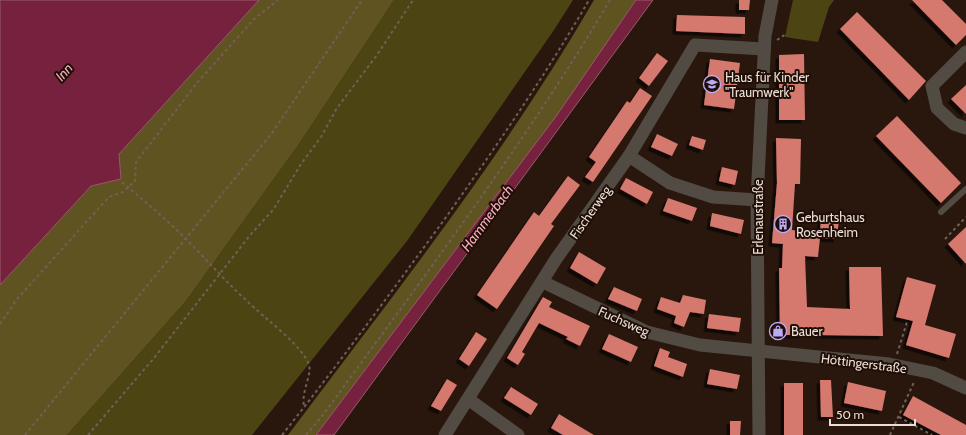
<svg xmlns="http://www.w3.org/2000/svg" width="966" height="435" font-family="Cabin,sans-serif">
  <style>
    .green { fill: #4d4414 }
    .forest { fill: #5f5421 }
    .water { fill: #76223e; stroke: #995a6c }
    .building { fill: #d5786e; filter: url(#shadow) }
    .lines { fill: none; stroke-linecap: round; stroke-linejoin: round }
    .path { stroke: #706057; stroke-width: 2; stroke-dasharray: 3 3; stroke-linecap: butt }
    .service { stroke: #514b43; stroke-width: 6 }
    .minor { stroke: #514b43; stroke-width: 13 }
    .labels { text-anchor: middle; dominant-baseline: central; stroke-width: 4; stroke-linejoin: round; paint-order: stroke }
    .poi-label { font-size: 13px; fill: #ebded7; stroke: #1f0e05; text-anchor: start }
    .street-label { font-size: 13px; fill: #ebded7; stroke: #1f0e05 }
    .water-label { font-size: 14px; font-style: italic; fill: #f5abbc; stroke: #1f0e05 }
  </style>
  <defs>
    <filter id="shadow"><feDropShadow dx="-3.5" dy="3.5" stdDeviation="0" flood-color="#0009"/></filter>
  </defs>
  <rect width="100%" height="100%" fill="#29170d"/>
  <!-- green -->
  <g class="green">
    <polygon points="394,0 573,0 554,30 407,241 252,435 67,435 186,301 299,144"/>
    <polygon points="793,0 834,0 829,7 818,42 785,37"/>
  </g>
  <!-- forest -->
  <g class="forest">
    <polygon points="259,0 394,0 299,144 186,301 67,435 0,435 0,285 91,186 121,179 119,154"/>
    <path d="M594 0H636L558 115 316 435H288C395 293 505 154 594 0Z"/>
  </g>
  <!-- water -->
  <g class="water">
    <polygon points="0,0 259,0 119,154 121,179 91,186 0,285"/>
    <polygon points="636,0 653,0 334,435 316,435 557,115"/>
  </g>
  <!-- building -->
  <g class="building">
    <polygon points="739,0 750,0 749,10 739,10"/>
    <polygon points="912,0 942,0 966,24 966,35 956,45"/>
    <polygon points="857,12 926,81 909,100 840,29"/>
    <polygon points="677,15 745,17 745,34 676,31"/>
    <polygon points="657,53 668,61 649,86 639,78"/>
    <polygon points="804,54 805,120 779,120 779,55"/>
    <polygon points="710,59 740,63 734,109 704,105"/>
    <polygon points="966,85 966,114 951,99"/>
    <polygon points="640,88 652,96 593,182 585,177 596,162 589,157 627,101 630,103"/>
    <polygon points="897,116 961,183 941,203 876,136"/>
    <polygon points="657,134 678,144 672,156 651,147"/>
    <polygon points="692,136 706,140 703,150 689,145"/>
    <polygon points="776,138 801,139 800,184 795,184 792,230 820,233 821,217 839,219 837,239 820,238 818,257 805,256 807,307 850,309 849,267 881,267 883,336 818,335 818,329 803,329 803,335 780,335 779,268 782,268 783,244 772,243 777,183"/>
    <polygon points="722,167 738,171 735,185 719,181"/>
    <polygon points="568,176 580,185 551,224 554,226 497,309 477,295 534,212 539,216"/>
    <polygon points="626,178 653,192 647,204 620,189"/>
    <polygon points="668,198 697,208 692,221 663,211"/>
    <polygon points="712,213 744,220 741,234 710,226"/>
    <polygon points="966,227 966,264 948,244"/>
    <polygon points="579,252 606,268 597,284 570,268"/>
    <polygon points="907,277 936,285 925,325 956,334 949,358 906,345 913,321 896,317"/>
    <polygon points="614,287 642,299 637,311 608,299"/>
    <polygon points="683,295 706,300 704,314 690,312 684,327 674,323 676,316 657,309 661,297 680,303"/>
    <polygon points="543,297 552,302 549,307 590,326 580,346 566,339 568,337 539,323 522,352 525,354 518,365 507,358"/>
    <polygon points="709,314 741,318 739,332 707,328"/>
    <polygon points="476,332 487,339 469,366 459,359"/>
    <polygon points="609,334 638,347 631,362 602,349"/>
    <polygon points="660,348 670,352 668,357 687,364 683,377 654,366"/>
    <polygon points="710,369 740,375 737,389 707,384"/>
    <polygon points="447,379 457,385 441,411 431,406"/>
    <polygon points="820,380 831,380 833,417 821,417"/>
    <polygon points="848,382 886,391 882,411 844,403"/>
    <rect x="784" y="383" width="19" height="52"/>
    <polygon points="511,387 538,404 531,415 504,398"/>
    <polygon points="913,396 966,425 966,435 941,435 903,415"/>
    <polygon points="559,414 572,422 594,435 563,435 551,428"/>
    <polygon points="730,421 741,421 740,435 730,435"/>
  </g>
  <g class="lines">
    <!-- path -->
    <g class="path">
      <polyline points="777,40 786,34"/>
      <path d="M122 182C144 201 166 219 186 239 207 260 226 282 248 302 262 316 304 347 309 365 312 375 301 392 304 406"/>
      <polyline points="945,239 966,217"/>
      <polyline points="0,324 17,299 109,197 123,192 135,181 136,162 197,83 254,19 278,0"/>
      <polyline points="897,354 907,322"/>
      <polyline points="899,417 932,435"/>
      <polyline points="25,435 272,133 362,0"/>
      <polyline points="88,435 154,358 251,234 273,210 301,164 321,137 337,108 377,55 413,0"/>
      <path d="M282 435C338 365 391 292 444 220 495 148 545 76 589 0"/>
      <path d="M306 435 323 415C422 279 524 145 610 0"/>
      <polyline points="890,435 914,382"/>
    </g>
    <!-- service -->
    <polyline class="service" points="941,212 966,189"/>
    <!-- minor -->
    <g class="minor">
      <polyline points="966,52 932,86 937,108 954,124 966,128"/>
      <polyline points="629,156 670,183 713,197 757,200"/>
      <polyline points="543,282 647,332 700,345 889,364 933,373 966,388"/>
      <polyline points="468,399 518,435"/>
      <polyline points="445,435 556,259 629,156 695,45 764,49"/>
      <polyline points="759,435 757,200 765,36 772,0"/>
    </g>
  </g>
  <!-- icons -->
  <defs>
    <g id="school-ring" transform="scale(0.9)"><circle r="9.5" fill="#1f0e05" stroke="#bbaaf6" stroke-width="1.5"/><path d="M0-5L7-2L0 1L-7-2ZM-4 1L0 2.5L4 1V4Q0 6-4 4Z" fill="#bbaaf6"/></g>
    <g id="building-ring" transform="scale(0.9)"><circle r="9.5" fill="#1f0e05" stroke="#bbaaf6" stroke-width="1.5"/><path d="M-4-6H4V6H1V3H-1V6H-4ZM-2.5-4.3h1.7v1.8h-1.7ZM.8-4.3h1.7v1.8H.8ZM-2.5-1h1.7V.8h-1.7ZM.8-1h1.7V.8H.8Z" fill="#bbaaf6"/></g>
    <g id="shop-ring" transform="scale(0.9)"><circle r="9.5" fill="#1f0e05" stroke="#bbaaf6" stroke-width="1.5"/><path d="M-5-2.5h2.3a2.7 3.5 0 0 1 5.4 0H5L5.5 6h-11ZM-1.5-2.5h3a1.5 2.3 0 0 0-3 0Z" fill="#bbaaf6"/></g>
  </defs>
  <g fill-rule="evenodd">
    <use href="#school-ring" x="712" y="84"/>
    <use href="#building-ring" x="783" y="224"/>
    <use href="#shop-ring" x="778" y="331"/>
  </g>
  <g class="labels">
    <!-- poi labels -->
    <g class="poi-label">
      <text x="725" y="77">Haus für Kinder<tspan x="725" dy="15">"Traumwerk"</tspan></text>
      <text x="796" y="217">Geburtshaus<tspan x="796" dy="15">Rosenheim</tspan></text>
      <text x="791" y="331">Bauer</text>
    </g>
    <!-- street labels -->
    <g class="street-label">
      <text transform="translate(590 212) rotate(-55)">Fischerweg</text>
      <text transform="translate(758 217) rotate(-90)">Erlenaustraße</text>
      <text transform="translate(624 321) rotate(24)">Fuchsweg</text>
      <text transform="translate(864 363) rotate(7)">Höttingerstraße</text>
    </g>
    <!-- water labels -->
    <g class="water-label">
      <text transform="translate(64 72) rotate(-48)">Inn</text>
      <text transform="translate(487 218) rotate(-54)">Hammerbach</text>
    </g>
  </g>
  <!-- scale -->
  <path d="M830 419v6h85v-6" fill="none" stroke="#ebded7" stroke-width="2"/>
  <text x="836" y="419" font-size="12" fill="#ebded7" stroke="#1f0e05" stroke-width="3" paint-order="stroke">50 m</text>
</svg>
